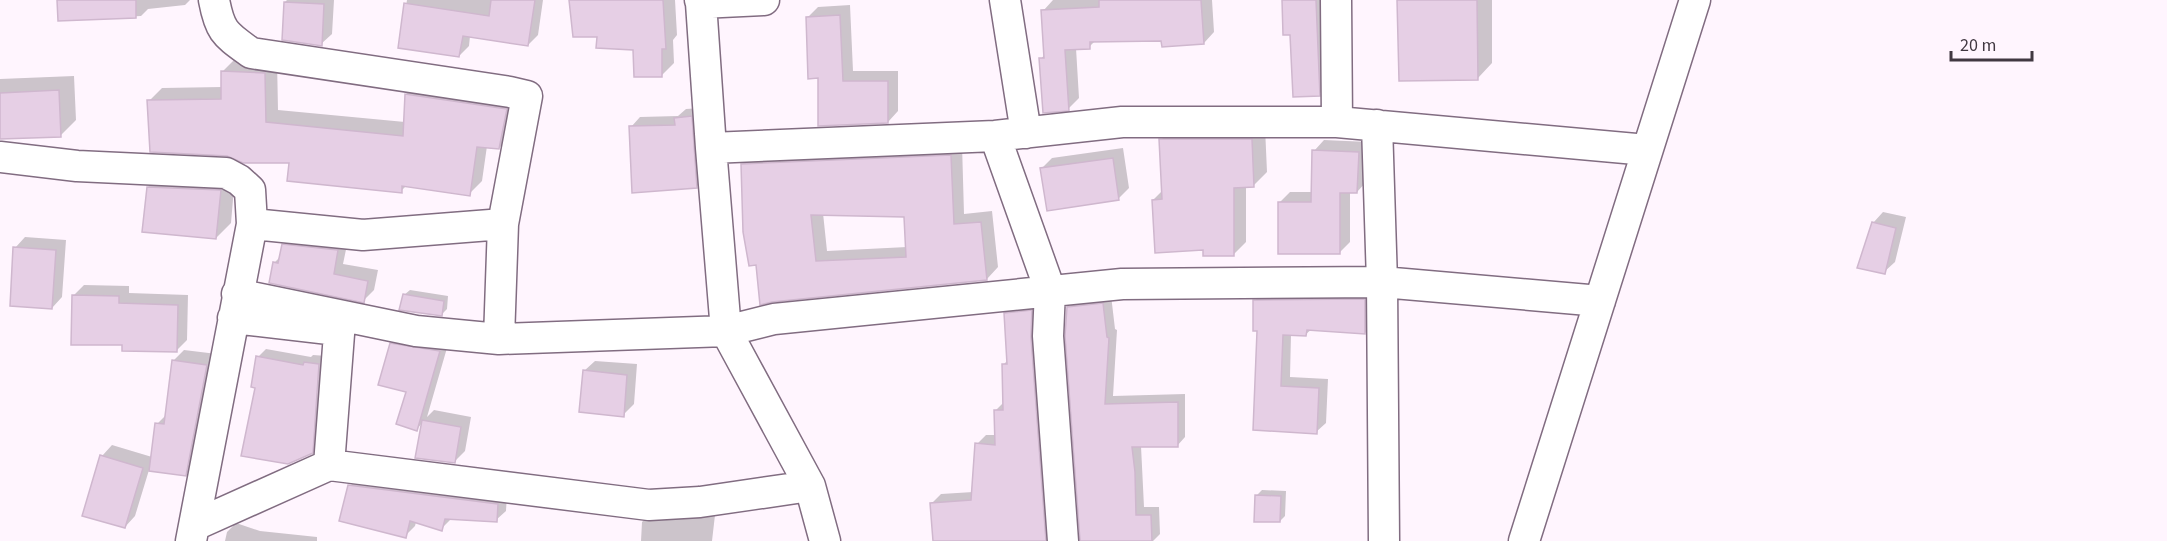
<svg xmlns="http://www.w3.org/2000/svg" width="2167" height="541" viewBox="0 0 2167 541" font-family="'Source Sans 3',sans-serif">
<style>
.shadow{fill:#0003;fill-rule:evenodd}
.building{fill:#e6cfe5;stroke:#cfb7ce;stroke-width:1.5;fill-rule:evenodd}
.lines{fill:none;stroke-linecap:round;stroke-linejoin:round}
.minor-casing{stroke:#816c81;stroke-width:33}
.minor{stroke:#fff;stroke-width:30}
</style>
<rect width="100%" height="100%" fill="#fff5fe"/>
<path class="shadow" d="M59 0H190L185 5 148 9 141 16 60 20Z
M287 0H334L332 34 321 44 285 2Z
M407 0H543L538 35 528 45 470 36 469 46 459 56 399 46Z
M570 0H675L677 35 673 40 674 63 662 75 634 49Z
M1053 0H1212L1214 32 1204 43 1163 39 1096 40 1089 47 1076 48 1079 98 1068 109 1041 59 1045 54 1043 11Z
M1283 0H1327L1329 84 1319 94 1291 33Z
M1399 0H1492V63L1478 78Z
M850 5 853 71H898V111L888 122 819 77 807 18 818 7Z
M235 59 277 60 278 110 405 122 406 94 419 81 519 97 512 135 499 148 487 146 482 181 469 194 407 185 401 191 291 161 149 101 162 88 222 87V72Z
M74 76 76 120 61 135 0 138V79Z
M701 108 706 177 696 187 631 127 640 117 678 116 686 109Z
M1174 127H1265L1267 172 1254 185 1246 186V242L1233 255 1205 249 1153 200 1163 190 1161 140Z
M1324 140 1369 142 1367 181 1357 192H1350V242L1339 253 1280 202 1290 192H1312L1314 151Z
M962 144 964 214 992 211 998 267 987 279 757 263 742 165 754 153ZM823 213 906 215 907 247 827 251Z
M1123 148 1129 188 1118 199 1041 169 1052 158Z
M163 172 235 176 231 223 216 238 148 187Z
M1883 212 1906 217 1895 262 1884 272 1873 223Z
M294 234 348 240 343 264 378 270 374 290 363 301 274 263 281 256 283 245Z
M25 237 66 240 62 297 52 308 15 248Z
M84 285 129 286V293L188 295 187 340 176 351 124 344 74 295Z
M410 290 448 296 447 309 441 315 404 295Z
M1374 290V323L1365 333 1312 329 1306 334H1291L1290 377 1328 379 1326 423 1316 432 1254 429 1258 329 1255 301 1264 291Z
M1111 295 1115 329 1117 330 1113 396 1185 394V437L1177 446H1141L1144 507H1159L1160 534 1153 541H1081L1068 308 1077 299Z
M1040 302 1059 541H935L931 504 941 494 973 492 977 444 986 435H996L995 411 1004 402 1003 365 1008 360 1005 314 1014 305Z
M401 334 449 341 427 417 434 410 471 417 465 451 454 462 423 422 417 429 408 391 391 344Z
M266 349 311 357 313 355 327 356 320 444 312 452 257 386 258 357Z
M184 350 217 354 196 464 185 475 149 470 135 516 125 527 102 456 112 445 152 457 157 424 167 414 173 361Z
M595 361 637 364 634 404 623 415 584 371Z
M360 476 507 494 506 511 496 520 452 518 441 529 416 522 415 526 405 536 350 486Z
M1262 490 1286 491 1285 516 1280 521 1257 495Z
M654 510 715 515 712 541H641L642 522Z
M236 523 260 531 317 537V541H225L227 532Z"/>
<path class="building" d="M57 0H136V18L58 21Z
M491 0H535L528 46 463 36 459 57 398 48 404 3 489 16Z
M569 0H663L666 49H662V77H634L633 50 596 48 597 37H573Z
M1099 0H1201L1204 44 1162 47 1161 41 1090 42V49L1065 50 1069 111 1043 113 1039 58H1044L1041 10 1099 7Z
M1282 0H1316L1320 96 1293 97 1290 35H1283Z
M1397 0H1477L1478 80 1399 81Z
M284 2 324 4 322 46 282 40Z
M840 15 843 81H888V123L818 126V78L808 79 806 17Z
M221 71 265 73 266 122 403 136 405 94 507 109 499 149 477 147 470 196 402 186V193L287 181 289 163H243L227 156 150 152 147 100 221 99Z
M59 90 61 137 0 139V93Z
M692 116 697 188 632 193 629 126 675 125 674 118Z
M1159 139H1252L1254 187 1234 188V256H1203V250L1155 253 1152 200 1162 199Z
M1312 150 1359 152 1357 193H1340V254H1278V202H1311Z
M951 155 954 224 981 222 987 280 772 302 760 305 756 265 749 266 743 232 741 164ZM811 215 904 217 906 257 816 261Z
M1113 158 1119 200 1047 211 1040 168Z
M147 187 221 190 216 239 142 232Z
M1872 222 1896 228 1885 274 1857 268Z
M282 244 338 250 334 274 368 281 364 303 269 283 273 262 278 263Z
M13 247 56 250 52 309 10 306Z
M403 294 444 301 442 316 399 310Z
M72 295 119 296V303L178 305 177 352 122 351V345H71Z
M1365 299V334L1307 330 1306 336 1283 335 1281 386 1319 388 1317 434 1253 430 1257 331H1253V300Z
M1103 303 1107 337 1109 338 1105 404 1178 402V447H1132L1135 472 1136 515H1151L1152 541H1080L1065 336 1067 307Z
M1032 310 1031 337 1046 541H933L930 503 971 500 975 443 995 445 994 410H1003L1002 364H1007L1004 313Z
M390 343 440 351 417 431 396 424 406 392 378 385Z
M256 356 303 365 304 362 319 364 313 453 288 464 241 456 255 388 251 387Z
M172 360 207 365 186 476 149 471 155 423 164 424Z
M583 370 627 375 624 417 579 412Z
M422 420 461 427 455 463 415 458Z
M100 455 143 468 125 528 82 516Z
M348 485 498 504 497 522 445 519 442 531 410 521 406 538 339 521Z
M1255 495 1281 496 1280 522H1254Z"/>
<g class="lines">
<g class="minor-casing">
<path id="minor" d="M214 0C220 32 225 34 251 53L510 92 527 96 503 224 499 339
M700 0 701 3 764 0
M1005 0 1026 133
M1336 0 1337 122
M701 3 711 148 995 136 1122 122H1337L1647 150
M1377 125 1382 282 1384 541
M995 136 1050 290 1048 336 1063 541
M711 148 726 331 810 486 825 541
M0 157 77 166 226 173 239 180 250 190 252 224 363 235 503 224
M237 294 416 331 499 339 726 331 774 319 1122 284 1382 282 1600 301
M233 318 329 329 335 330 339 334 329 465
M195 525 329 465 649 505 700 502 810 486
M191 541 252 224
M1524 541 1695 0"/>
</g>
<use href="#minor" class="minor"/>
</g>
<path d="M1951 51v9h81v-9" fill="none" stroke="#413841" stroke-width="3"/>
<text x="1960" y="51" font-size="18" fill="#413841" stroke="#fff5fe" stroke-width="4.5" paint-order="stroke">20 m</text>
</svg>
